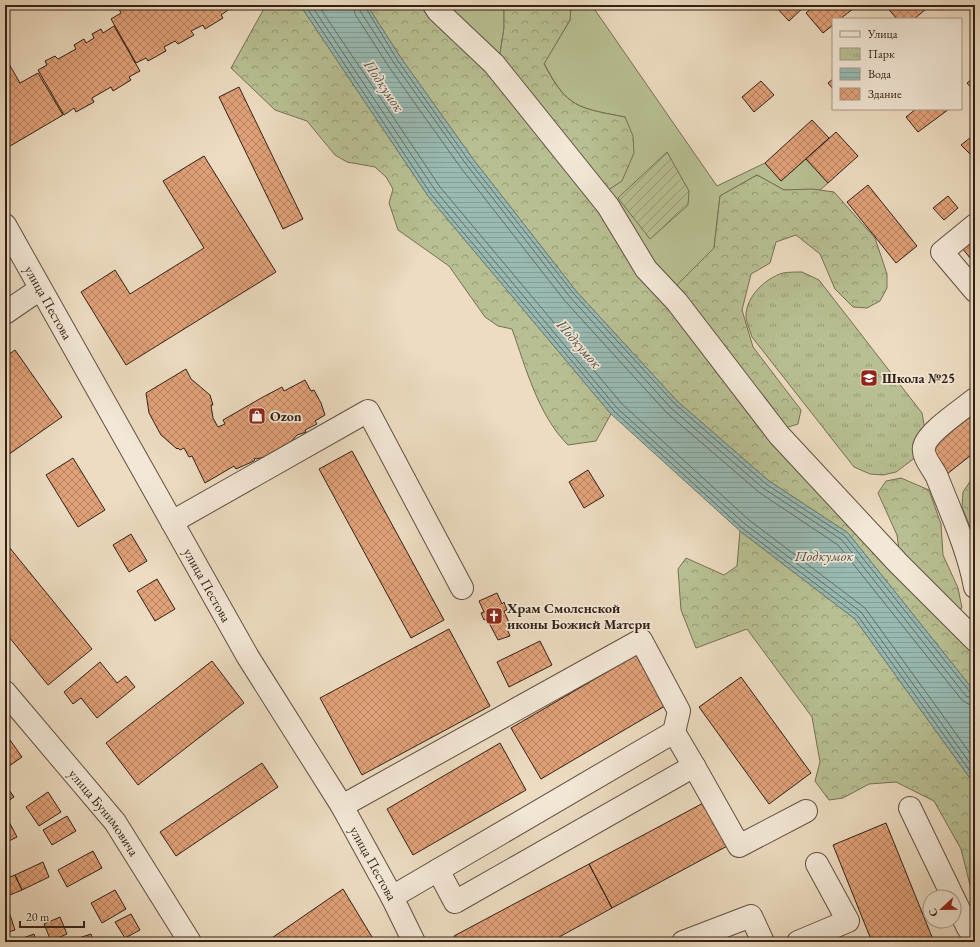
<svg xmlns="http://www.w3.org/2000/svg" width="980" height="947" viewBox="0 0 980 947" font-family="'EB Garamond',serif">
<style>
.grass{fill:#b8c093;stroke:#757054}
.forest{fill:url(#forest-crowns);stroke:#757054}
.park{fill:url(#park-tufts);stroke:#757054}
.garden{fill:url(#garden-furrows);stroke:#757054}
.water{fill:url(#water-rules);stroke:#707d75}
.lines{fill:none;stroke-linecap:round;stroke-linejoin:round}
.shore{stroke:#666e65;stroke-width:1}
.building{fill:url(#building-cross-hatch);stroke:#322116}
.minor-casing{stroke:#615041;stroke-width:24}
.minor{stroke:#f3e8d7;stroke-width:22}
.labels{text-anchor:middle;stroke-width:3.5;stroke-linejoin:round;paint-order:stroke}
.street-label{font-size:14px;fill:#322116;stroke:#f3e8d7}
.poi-label{font-size:14px;font-weight:bold;fill:#322116;stroke:#f3e8d7;text-anchor:start}
.water-label{font-size:15px;font-style:italic;fill:#514f45;stroke:#f3e8d7}
</style>
<defs>
<pattern id="forest-crowns" width="20" height="18" patternUnits="userSpaceOnUse"><rect width="20" height="18" fill="#b8c093"/><path d="M2 6a3 3 0 1 1 6 0M12 15a3 3 0 1 1 6 0" fill="none" stroke="#969c77"/></pattern>
<pattern id="park-tufts" width="24" height="20" patternUnits="userSpaceOnUse"><rect width="24" height="20" fill="#b8c093"/><path d="M3 7l-1-3M5 7V3M7 7l1-3M15 17l-1-3M17 17v-4M19 17l1-3" fill="none" stroke="#969c77"/></pattern>
<pattern id="garden-furrows" width="10" height="10" patternUnits="userSpaceOnUse"><rect width="10" height="10" fill="#b8c093"/><path d="M-1 1l2-2M0 10L10 0M9 11l2-2" fill="none" stroke="#969c77"/></pattern>
<pattern id="water-rules" width="6" height="5" patternUnits="userSpaceOnUse"><rect width="6" height="5" fill="#99bbb4"/><path d="M0 2.5h6" fill="none" stroke="#84a09a"/></pattern>
<pattern id="building-cross-hatch" width="8" height="8" patternUnits="userSpaceOnUse"><rect width="8" height="8" fill="#e1a179"/><path d="M0 0l8 8M0 8l8-8" fill="none" stroke="#b78362"/></pattern>
</defs>
<rect width="100%" height="100%" fill="#eddcc1"/>
<filter id="stains"><feTurbulence type="fractalNoise" baseFrequency=".005" numOctaves="4"/><feColorMatrix values="0 0 0 0 .2 0 0 0 0 .09 0 0 0 0 .02 0 0 0 .5 -.17"/></filter>
<radialGradient id="worn" r=".72"><stop offset=".6" stop-color="#630" stop-opacity="0"/><stop offset="1" stop-color="#630" stop-opacity=".3"/></radialGradient>
<path class="grass" d="M443 5H504V28L499 60Z
M571 5H600L595 10 717 186 765 163 781 181 806 159 828 183 820 190H784L757 175 720 196 714 248 675 287 647 259 605 192 625 117C578 108 567 108 544 63L570 20Z"/>
<path class="forest" d="M266 5H300L428 196 611 414 596 441 568 445C538 415 526 368 512 329L498 326 485 317 449 266 398 230 389 203 393 189 386 177 375 167 347 162 335 155 307 121 275 110 231 68Z
M367 5H421L440 16 599 202 641 271 975 648V692L848 533 769 481 677 401 576 291 473 159 401 58Z
M504 5H571L570 20 544 64C567 108 578 108 625 117L633 136 634 153 622 181 605 192 499 60 504 28Z
M757 175 784 190 812 189 834 192 875 238 887 274V288L880 301 867 308 853 307 835 289 820 254 796 235 776 242 770 263 751 274 742 310 753 347 801 410 798 424 785 428 675 287 714 248 720 196Z
M975 474V539L962 507 963 492Z
M901 478 929 490 941 524 943 555 958 588 962 608 956 612 899 550 897 535 878 493 886 481Z
M740 531 855 619 975 785V905L961 849 934 801 896 782 869 784 843 798 829 800 815 781 820 762 812 717 747 629 696 648 681 610 678 569 686 558 724 575 737 566Z"/>
<path class="park" d="M802 272 819 280 922 413 925 430 916 457 896 472 883 475 870 474 854 467 752 337C750 330 746 322 746 316 746 296 766 278 783 273 789 272 796 272 802 272Z"/>
<path class="garden" d="M667 152 689 191 688 205 650 239 618 198Z"/>
<path class="water" d="M300 5H367L401 58 473 159 576 291 677 401 769 481 848 533 975 692V785L855 619 740 531 611 414 428 196Z"/>
<g class="lines">
<path class="shore" d="M305 5 431 194 614 411 742 528 858 616 975 778
M311 5 435 190 617 408 745 524 861 612 975 770
M318 5 440 187 622 404 749 520 865 608 975 760
M353 5 355 14 389 67 461 168 565 301 667 413 760 493 838 545 962 700 968 704 975 705
M359 5 360 11 394 63 466 164 570 297 671 408 763 488 842 540 966 696 975 699
M364 5 398 61 469 161 574 294 675 404 766 484 845 536 970 692 975 694"/>
</g>
<path class="building" d="M126 5 130 8 135 5H229L231 8 221 15 223 18 205 29 203 25 191 31 194 35 178 44 175 41 164 47 166 51 148 61 146 58 136 63 111 19 121 13 119 9Z
M774 5H806L789 21Z
M816 5H858L840 19H833V25L823 33 806 13Z
M885 5H931L914 19H897Z
M114 26 140 71 129 77 131 80 113 91 111 87 92 98 94 102 76 112 74 108 64 115 38 70 47 65 45 61 55 56 58 59 76 49 74 45 84 39 86 43 94 38 92 34 101 29 103 33Z
M5 57 20 83 38 73 63 115 5 149Z
M975 77V92L967 83Z
M833 79V89L828 83Z
M761 81 774 95 754 112 742 97Z
M239 87 303 219 283 229 219 97Z
M916 109H949L918 132 906 117Z
M812 120 829 138 781 181 765 163Z
M836 132 858 156 828 183 806 159Z
M975 134V150L970 154 961 145Z
M204 156 276 272 126 365 81 292 115 270 130 294 204 248 163 181Z
M868 185 917 246 896 263 847 202Z
M948 196 958 208 944 220 933 208Z
M975 238V264L962 248Z
M15 350 62 417 5 457V357Z
M186 369 191 379 210 395 213 405H211L213 418 218 427 225 424 223 420 263 397 282 387 284 391 305 380 311 391 314 390 321 403 325 415 315 421 317 424 305 430 306 432 297 435 289 444 268 456 256 459 255 458 254 461 236 469 234 466 205 483 192 456 189 457 184 448 180 450 178 448 177 449 161 435 149 413 146 393Z
M975 410V452L947 474 926 449Z
M352 451 444 620 411 638 319 469Z
M73 458 105 510 78 527 46 475Z
M588 470 604 496 584 508 569 482Z
M131 534 147 561 129 572 113 545Z
M5 542 92 649 48 685 5 632Z
M157 579 175 609 155 621 137 591Z
M497 593 502 604 504 602 507 610 504 611 510 625 506 626 510 636 498 640 487 619 484 620 481 613 484 612 479 601Z
M449 629 490 706 362 775 320 698Z
M540 641 552 665 509 687 497 662Z
M636 655 665 706 541 779 511 728Z
M212 661 244 703 138 785 106 743Z
M100 662 117 683 126 676 135 687 97 718 81 698 73 704 64 692Z
M741 677 811 773 769 804 699 707Z
M10 740 22 757 5 769V744Z
M500 743 526 790 413 855 387 809Z
M262 763 278 787 176 856 160 832Z
M5 784 14 797 5 803Z
M48 792 61 812 39 826 26 807Z
M707 801 731 844 612 908 589 864Z
M5 814 17 837 5 843Z
M67 816 76 831 52 845 43 830Z
M886 823 934 942H872L833 845Z
M93 851 102 868 67 887 58 870Z
M43 862 49 877 22 890 15 875Z
M589 864 612 908 550 942H457L454 936Z
M15 875 22 890 5 897V879Z
M343 889 375 942H266Z
M115 890 126 909 102 923 91 903Z
M9 912 15 930 5 933V913Z
M131 914 140 930 125 938 115 922Z
M60 917 67 934 51 941 44 924Z
M34 934 37 942H16L15 941Z
M91 934 93 942H67Z"/>
<g class="lines">
<g class="minor-casing">
<g id="minor">
<path d="M434 5 438 11 494 64 608 206 646 269 677 302 779 435 898 563 975 640"/>
<path id="s1" d="M5 225 248 657 342 806 392 897 414 942"/>
<path d="M975 225 942 252 975 291"/>
<path d="M5 313 40 289"/>
<path d="M975 399C963 409 927 432 924 447 922 457 933 468 937 477 951 513 968 549 975 587"/>
<path d="M172 522 368 411 462 588"/>
<path id="s2" d="M5 692 115 822 190 942"/>
<path d="M694 766 739 846 806 811"/>
<path d="M342 806 641 640 679 711 674 732 392 897"/>
<path d="M910 808 953 897"/>
<path d="M438 870 455 902 694 766 674 732"/>
<path d="M954 899 968 928 975 937"/>
<path d="M683 942 751 916 763 942"/>
<path d="M798 942 848 921 817 864"/>
</g>
</g>
<use href="#minor" class="minor"/>
</g>
<defs>
<g id="school-square" transform="scale(0.9)"><rect x="-9" y="-9" width="18" height="18" rx="4" fill="#8f2418" stroke="#f3e8d7"/><path d="M0-5L7-2L0 1L-7-2ZM-4 1L0 2.5L4 1V4Q0 6-4 4Z" fill="#fff"/></g>
<g id="shop-square" transform="scale(0.9)"><rect x="-9" y="-9" width="18" height="18" rx="4" fill="#8f2418" stroke="#f3e8d7"/><path d="M-5-2.5h2.3a2.7 3.5 0 0 1 5.4 0H5L5.5 6h-11ZM-1.5-2.5h3a1.5 2.3 0 0 0-3 0Z" fill="#fff"/></g>
<g id="church-square" transform="scale(0.9)"><rect x="-9" y="-9" width="18" height="18" rx="4" fill="#8f2418" stroke="#f3e8d7"/><path d="M-1.2-6h2.4v3.5h3.3v2.4h-3.3V6h-2.4V-.1h-3.3v-2.4h3.3Z" fill="#fff"/></g>
</defs>
<g fill-rule="evenodd">
<use href="#school-square" x="869" y="378"/>
<use href="#shop-square" x="257" y="416"/>
<use href="#church-square" x="494" y="616"/>
</g>
<g class="labels">
<g class="street-label">
<text dy="5" stroke="none"><textPath href="#s1" startOffset="89">улица Пестова</textPath></text>
<text dy="5" stroke="none"><textPath href="#s1" startOffset="413">улица Пестова</textPath></text>
<text dy="5" stroke="none"><textPath href="#s2" startOffset="156">улица Бунимовича</textPath></text>
<text dy="5" stroke="none"><textPath href="#s1" startOffset="737">улица Пестова</textPath></text>
</g>
<g class="poi-label">
<text x="882" y="383">Школа №25</text>
<text x="270" y="421">Ozon</text>
<text x="507" y="613">Храм Смоленской<tspan x="507" dy="16">иконы Божией Матери</tspan></text>
</g>
<g class="water-label">
<text transform="translate(384 86) rotate(56)" y="5">Подкумок</text>
<text transform="translate(579 344) rotate(49)" y="5">Подкумок</text>
<text x="824" y="561">Подкумок</text>
</g>
</g>
<rect width="980" height="947" fill="none" stroke="#eddcc1" stroke-width="20"/>
<rect x="6" y="6" width="968" height="935" fill="none" stroke="#322116" stroke-width="2"/>
<rect x="10" y="10" width="960" height="927" fill="none" stroke="#322116"/>
<rect x="832" y="18" width="130" height="92" fill="#f3e8d7" stroke="#a6988a"/>
<rect x="840" y="31" width="20" height="6" fill="#f3e8d7" stroke="#a6988a"/>
<text x="868" y="38" font-size="12" fill="#322116">Улица</text>
<rect x="840" y="48" width="20" height="12" fill="url(#park-tufts)" stroke="#a6988a"/>
<text x="868" y="58" font-size="12" fill="#322116">Парк</text>
<rect x="840" y="68" width="20" height="12" fill="url(#water-rules)" stroke="#a6988a"/>
<text x="868" y="78" font-size="12" fill="#322116">Вода</text>
<rect x="840" y="88" width="20" height="12" fill="url(#building-cross-hatch)" stroke="#a6988a"/>
<text x="868" y="98" font-size="12" fill="#322116">Здание</text>
<g transform="translate(942 909) rotate(248)"><circle r="19" fill="#f3e8d7" stroke="#a6988a"/>
<path d="M0-3L7 15L0 10L-7 15Z" fill="#8f2418"/>
<text y="-6" font-size="11" font-weight="bold" text-anchor="middle" fill="#322116">С</text>
</g>
<path d="M20 921v6h64v-6" fill="none" stroke="#322116" stroke-width="2"/>
<text x="26" y="921" font-size="12" fill="#322116" stroke="#f3e8d7" stroke-width="3" paint-order="stroke">20 m</text>
<rect width="100%" height="100%" filter="url(#stains)"/>
<rect width="100%" height="100%" fill="url(#worn)"/>
</svg>
